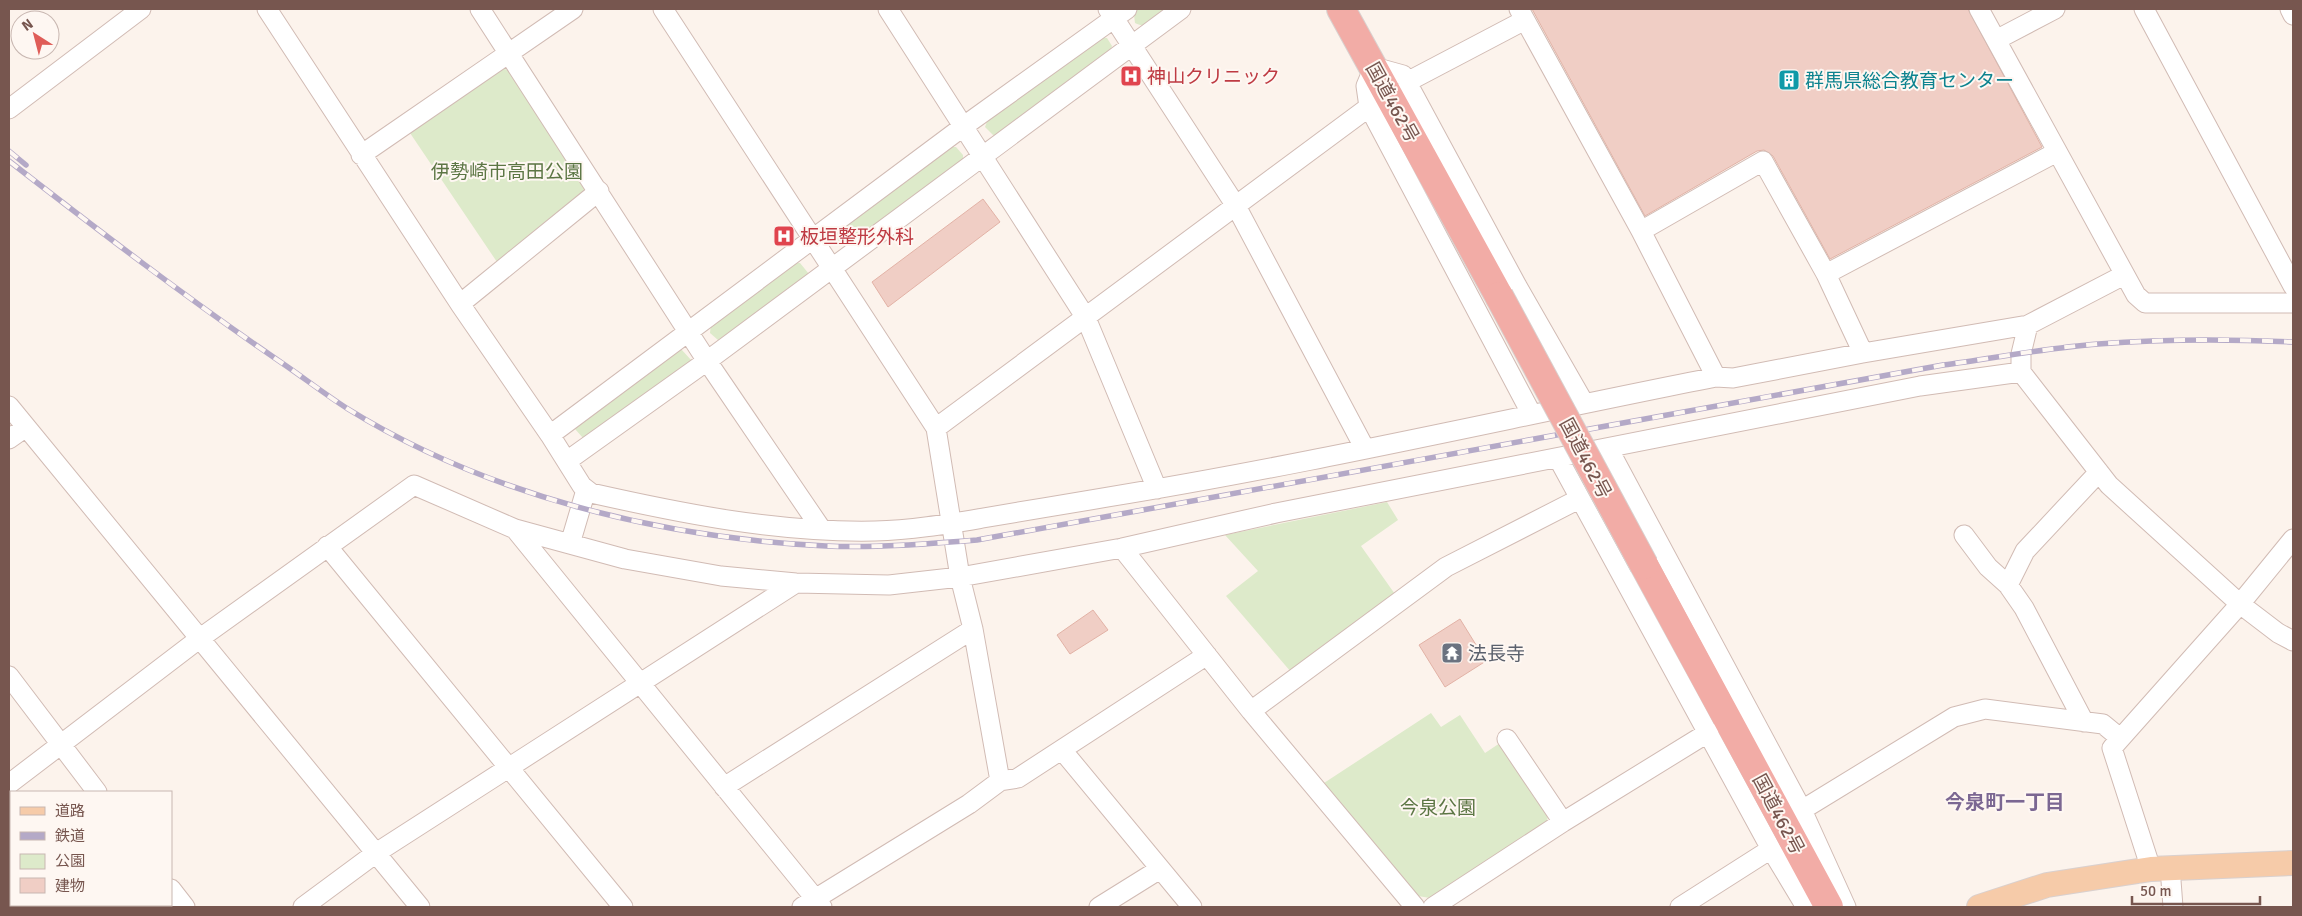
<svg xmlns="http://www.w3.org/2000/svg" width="2302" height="916" viewBox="0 0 2302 916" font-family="Signika,'Noto Sans JP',sans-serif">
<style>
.green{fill:#ddeaca}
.building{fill:#f0cec5;stroke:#e2b2a6}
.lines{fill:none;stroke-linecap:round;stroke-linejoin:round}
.minor-casing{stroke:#d1bbb4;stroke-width:21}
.major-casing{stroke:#d9d0ce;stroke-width:26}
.highway-casing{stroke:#d9d0ce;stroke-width:30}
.minor{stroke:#fff;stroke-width:19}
.major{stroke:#f6cba9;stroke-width:24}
.highway{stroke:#f2aca6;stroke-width:28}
.rail-casing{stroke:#b4a9c7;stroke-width:5.5}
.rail{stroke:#fef7f2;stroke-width:4;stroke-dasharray:11;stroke-linecap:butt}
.highway-bridge-casing{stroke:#d9d0ce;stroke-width:30;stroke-linecap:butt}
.highway-bridge{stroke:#f2aca6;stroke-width:28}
.labels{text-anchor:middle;stroke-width:4;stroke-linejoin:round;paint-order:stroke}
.health-label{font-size:19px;fill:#be3a42;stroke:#fef7f2;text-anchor:start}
.culture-label{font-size:19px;fill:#0d838f;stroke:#fef7f2;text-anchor:start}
.street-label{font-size:19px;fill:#77564f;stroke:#fef7f2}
.park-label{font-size:19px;fill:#5c7644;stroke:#fef7f2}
.worship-label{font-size:19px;fill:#5b616d;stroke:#fef7f2;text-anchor:start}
.neighbourhood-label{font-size:20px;font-weight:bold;fill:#7b6792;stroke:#fef7f2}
</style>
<rect width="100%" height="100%" fill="#fcf3ec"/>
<path class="green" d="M1137 9H1172C1162 17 1149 31 1135 23L1134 15Z
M1100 37 1107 38 1112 46 1108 56 999 137 993 135 985 127 988 119Z
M502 68 510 71 588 186 586 194 499 265 410 133Z
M949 147H956L963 155V161L847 247 842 245 836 238 837 230Z
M792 263H800L809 274 724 341 718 340 710 333 711 324Z
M681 349 692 361 583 438 575 429 576 423Z
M1387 502 1398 520 1361 546 1397 597 1291 672 1226 596 1258 571 1225 535Z
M1431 713 1441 727 1460 715 1485 753 1500 743 1548 815 1547 822 1430 898 1418 896 1324 783Z"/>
<path class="building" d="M1532 9H1968L2042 147 1830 259 1773 156 1764 150 1757 151 1645 216Z
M983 199 1000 222 888 307 872 282Z
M1093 610 1108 630 1070 654 1057 635Z
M1460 619 1486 661 1445 687 1419 645Z"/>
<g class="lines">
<g class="minor-casing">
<path id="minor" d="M267 9 460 304 550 435 582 486 591 493C684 514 780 533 875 531 912 530 947 524 983 518 1025 511 1066 504 1108 497 1311 464 1513 417 1716 377L1733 378 1863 353 2028 325 2124 275
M480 9 707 361 822 530
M663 9 936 428 960 577 973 629 1000 781
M888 9 1086 318 1157 489
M1108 9 1236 206 1365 449
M1519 9 1641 231 1716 377
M1979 9 2136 295 2145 303H2293
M2144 9 2293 286
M2290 9 2293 15
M1996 40 2055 9
M1407 82 1525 20
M9 109 141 9
M361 155 573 9
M1641 231 1763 161 1826 274 1863 353
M1826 274 2057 152
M460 304 599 191
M2028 325 2021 354V372L2109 485 2240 604 2278 633 2293 641
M9 406 420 907
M1531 413 1369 107 1366 86 1374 67 1403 75 1517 286 1584 403
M936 428 1369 107
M550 435 964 126 1127 9
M9 439 26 427
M1608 448 1802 810 1846 907
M1558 458 1771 849 1806 907
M567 461 707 361 1181 9
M515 529 822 907
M1964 535 1988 567 2008 585 2024 608 2084 722
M570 544 586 490
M327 546 623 907
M1122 548 1251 711 1415 907
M2008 585 2025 551 2099 472
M9 676 97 792
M1251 711 1446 567 1579 499
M1507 739 1563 822
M1062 750 1192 907
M9 784 199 639 414 485 515 529 625 559 721 576 796 583 889 585 960 577 1122 548 1276 513 1920 386 2021 372
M724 787 973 629
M1802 810 1954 717 1985 709 2103 724 2120 738
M2170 867 2173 907
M2151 869 2112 748 2240 604 2293 539
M171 889 185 907
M303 907 376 853 796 583
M802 907 969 804 1000 781 1018 778 1207 655
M1099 907 1160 869
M1433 907 1563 822 1709 732
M1680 907 1771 849"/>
</g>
<g class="major-casing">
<path id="major" d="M1979 907 2047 885 2151 869 2293 863"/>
</g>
<g class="highway-casing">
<path id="highway" d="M1341 9 1499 296
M1644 565 1829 907"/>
</g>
<use href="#minor" class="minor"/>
<use href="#major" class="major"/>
<use href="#highway" class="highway"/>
<g class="rail-casing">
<path id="rail" d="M9 151 26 165
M9 161C98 230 188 299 282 363 304 378 326 395 348 409 489 496 662 538 826 546 876 548 927 544 977 540L1943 365C1995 358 2046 348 2098 344 2163 339 2228 339 2293 342"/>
</g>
<use href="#rail" class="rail"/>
<g class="highway-bridge-casing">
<path id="highway-bridge" d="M1499 296 1644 565"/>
</g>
<use href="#highway-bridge" class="highway-bridge"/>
</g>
<defs>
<g id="hospital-square" transform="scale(1.125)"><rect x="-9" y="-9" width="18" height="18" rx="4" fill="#e0444e" stroke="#fef7f2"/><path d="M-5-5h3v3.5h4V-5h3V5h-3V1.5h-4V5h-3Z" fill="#fff"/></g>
<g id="building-square" transform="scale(1.125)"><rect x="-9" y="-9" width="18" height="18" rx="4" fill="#0f9aa8" stroke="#fef7f2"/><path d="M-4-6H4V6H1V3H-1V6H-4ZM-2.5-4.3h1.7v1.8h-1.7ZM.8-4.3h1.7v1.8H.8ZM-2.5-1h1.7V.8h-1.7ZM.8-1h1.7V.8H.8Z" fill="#fff"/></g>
<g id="temple-square" transform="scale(1.125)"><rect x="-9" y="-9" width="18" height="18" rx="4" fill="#6b7280" stroke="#fef7f2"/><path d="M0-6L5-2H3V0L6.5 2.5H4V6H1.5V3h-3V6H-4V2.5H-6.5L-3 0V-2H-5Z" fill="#fff"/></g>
</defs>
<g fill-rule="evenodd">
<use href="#hospital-square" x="1131" y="76"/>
<use href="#building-square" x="1789" y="80"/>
<use href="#hospital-square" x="784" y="236"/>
<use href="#temple-square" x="1452" y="653"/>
</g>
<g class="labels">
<g class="health-label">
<text x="1147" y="83">神山クリニック</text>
<text x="800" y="243">板垣整形外科</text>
</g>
<g class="culture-label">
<text x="1805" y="87">群馬県総合教育センター</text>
</g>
<g class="street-label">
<text transform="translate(1393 102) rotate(61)" y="7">国道462号</text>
<text transform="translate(1586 458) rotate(62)" y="7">国道462号</text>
<text transform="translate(1779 814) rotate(62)" y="7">国道462号</text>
</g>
<g class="park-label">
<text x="507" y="178">伊勢崎市高田公園</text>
<text x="1438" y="814">今泉公園</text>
</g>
<g class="worship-label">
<text x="1468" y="660">法長寺</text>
</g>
<g class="neighbourhood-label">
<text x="2005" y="809">今泉町一丁目</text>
</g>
</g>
<rect width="2302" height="916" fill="none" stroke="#77564f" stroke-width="20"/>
<rect x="10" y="791" width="162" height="115" fill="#fef7f2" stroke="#c8b7b1"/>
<rect x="20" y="807" width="25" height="8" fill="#f6cba9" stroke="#c8b7b1"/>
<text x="55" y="816" font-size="15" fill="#77564f">道路</text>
<rect x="20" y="832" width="25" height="8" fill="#b4a9c7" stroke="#c8b7b1"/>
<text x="55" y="841" font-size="15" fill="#77564f">鉄道</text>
<rect x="20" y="854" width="25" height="15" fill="#ddeaca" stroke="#c8b7b1"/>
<text x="55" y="866" font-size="15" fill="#77564f">公園</text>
<rect x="20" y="878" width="25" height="15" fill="#f0cec5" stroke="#c8b7b1"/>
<text x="55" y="891" font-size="15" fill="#77564f">建物</text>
<g transform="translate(35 35) rotate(324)"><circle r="24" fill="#fef7f2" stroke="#c8b7b1"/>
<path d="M0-4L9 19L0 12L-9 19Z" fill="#df5d58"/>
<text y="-8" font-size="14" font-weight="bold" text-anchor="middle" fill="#77564f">N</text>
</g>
<path d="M2132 896v8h128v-8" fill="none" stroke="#77564f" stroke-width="2.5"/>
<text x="2140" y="896" font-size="15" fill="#77564f" stroke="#fef7f2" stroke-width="4" paint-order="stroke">50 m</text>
</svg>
